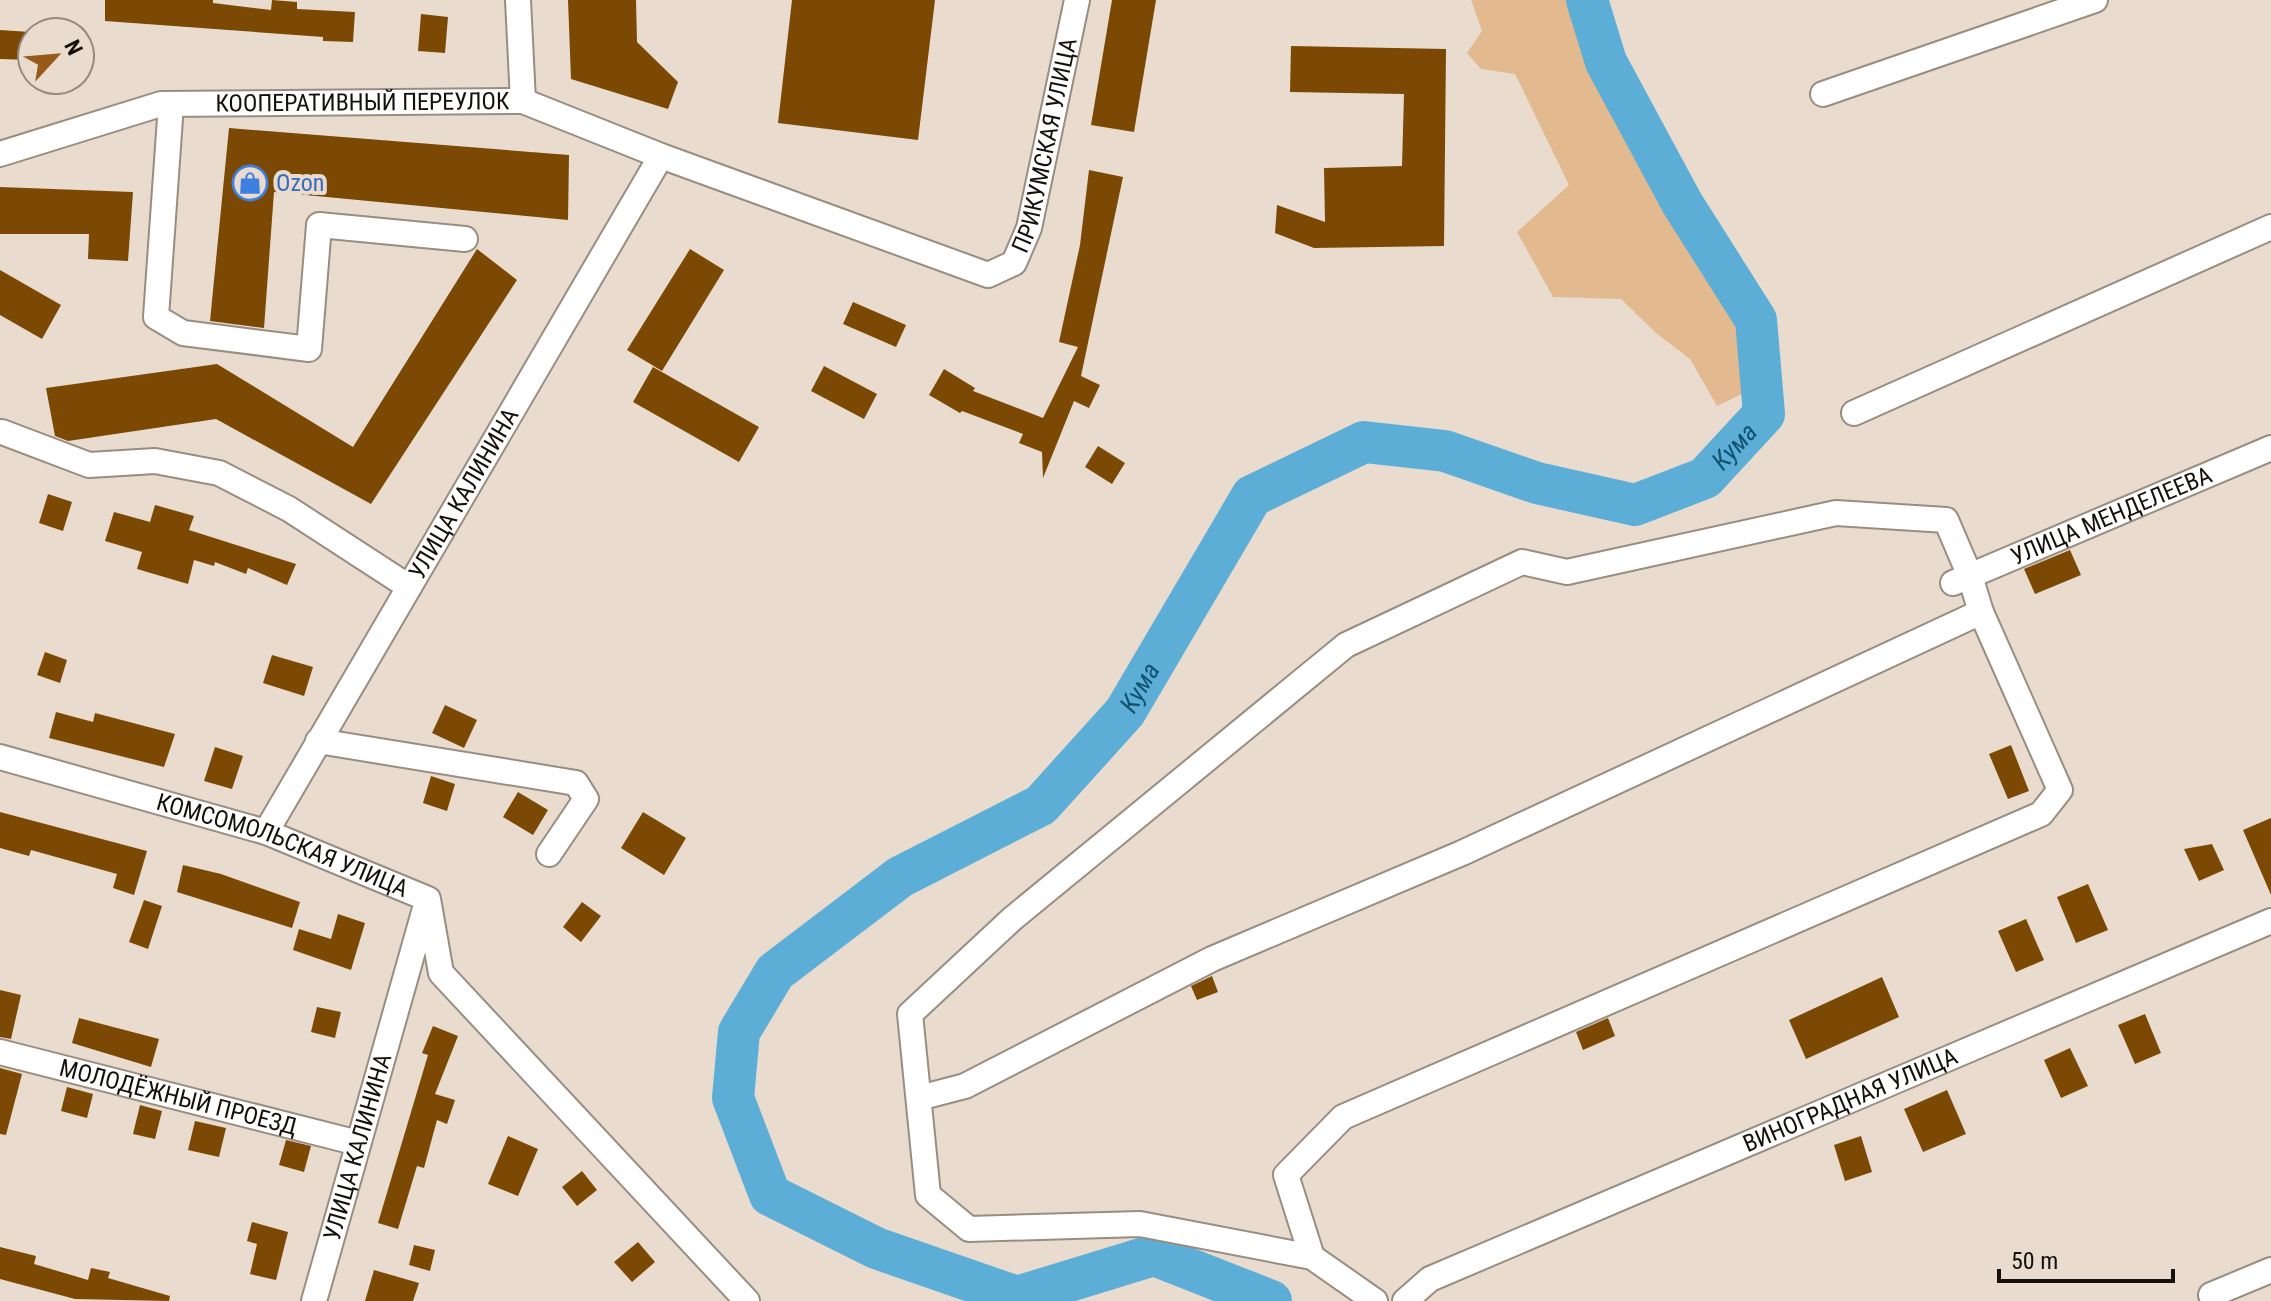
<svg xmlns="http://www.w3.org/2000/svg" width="2271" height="1301" viewBox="0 0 2271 1301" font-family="'Roboto Condensed',sans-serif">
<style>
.green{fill:#e3b990}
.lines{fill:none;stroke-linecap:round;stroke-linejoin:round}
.river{stroke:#5daed7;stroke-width:42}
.building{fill:#7b4903}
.minor-casing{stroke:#998d81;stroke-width:28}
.minor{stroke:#fff;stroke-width:24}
.labels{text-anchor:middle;stroke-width:8;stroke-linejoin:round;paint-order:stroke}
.street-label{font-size:24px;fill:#14100c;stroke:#e9dccf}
.shop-label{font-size:24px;fill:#366cbe;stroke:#e9dccf;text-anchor:start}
.water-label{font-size:26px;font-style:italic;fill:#125370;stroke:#e9dccf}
</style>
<rect width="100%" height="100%" fill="#e9dccf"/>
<path class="green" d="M1471 0H1573L1593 67 1667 203 1744 323 1748 391 1717 406 1690 359 1656 333 1621 299 1553 297 1517 232 1569 185 1515 74 1481 69 1467 53 1482 31Z"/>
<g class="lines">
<path class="river" id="s1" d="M1271 1301 1154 1255 1017 1297 876 1248 770 1195 733 1098 739 1032 775 972 900 877 1041 805 1125 712 1252 496 1364 442 1445 451 1537 483 1635 505 1705 478 1764 414 1756 320 1682 203 1606 62 1587 0"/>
</g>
<path class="building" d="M105 0H213V3L271 10 272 0 297 2V9L355 12 353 42 323 41V37L105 21Z
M568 0H636L637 42 678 82 668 109 571 79Z
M792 0H935L918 140 778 123Z
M1112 0H1156L1134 132 1091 125Z
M421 14 448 17 445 53 418 51Z
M0 30 30 32V60L0 59Z
M1291 46 1446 49 1444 246 1314 248 1275 233 1277 205 1325 222 1324 168 1402 166 1404 94 1290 92Z
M229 128 569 155 568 220 274 192 264 328 210 321Z
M1089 170 1123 177 1081 376 1100 385 1089 408 1074 401 1043 478 1042 452 1019 443 1023 434 962 411 960 413 929 395 944 369 975 388 973 391 1043 418 1078 347 1059 342 1080 245Z
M0 187 133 192 128 261 88 259 89 234H0Z
M477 249 517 280 371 504 216 419 68 441 55 436 46 388 217 364 353 447Z
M690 249 724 270 662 371 627 350Z
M0 270 61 305 42 339 0 315Z
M853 302 906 325 896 347 843 324Z
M824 366 877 394 864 419 811 391Z
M653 367 759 427 739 462 633 402Z
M1098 446 1125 463 1112 484 1085 467Z
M48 494 72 502 63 531 39 523Z
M155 505 194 516 189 530 296 564 287 585 248 568 246 574 215 562 214 566 194 560 188 584 137 569 142 552 105 541 114 512 150 522Z
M2070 550 2081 575 2035 594 2024 569Z
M45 652 67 660 60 683 37 675Z
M272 655 313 667 304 696 263 683Z
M445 705 477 720 464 748 432 733Z
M56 712 93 722 95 713 175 734 164 767 49 738Z
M2011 745 2029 791 2008 799 1989 754Z
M215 747 243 756 232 789 204 781Z
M431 776 455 784 447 811 423 803Z
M518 792 548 810 533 835 503 817Z
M0 812 147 851 134 895 113 888 117 874 31 850 29 856 0 848Z
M643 812 686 838 664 875 621 848Z
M2271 818V895L2243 830Z
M2212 844 2224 870 2199 881 2184 849Z
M183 865 221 874 300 902 292 928 177 892Z
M2088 884 2108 930 2076 943 2057 897Z
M144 900 162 906 148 949 129 942Z
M582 902 601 916 581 942 563 927Z
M338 914 365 923 351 970 293 950 299 929 331 939Z
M2026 919 2044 960 2016 972 1998 931Z
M1212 976 1218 992 1197 1000 1191 986Z
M1882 977 1899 1017 1806 1059 1789 1020Z
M0 990 21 995 11 1039 0 1037Z
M317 1007 341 1012 335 1038 311 1032Z
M2145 1014 2161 1053 2135 1064 2118 1025Z
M79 1018 159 1039 151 1067 72 1043Z
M1608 1018 1615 1036 1583 1050 1576 1032Z
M433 1026 458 1036 435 1094 455 1100 447 1124 437 1120 424 1168 417 1166 398 1229 378 1223 428 1055 422 1053Z
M2070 1048 2088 1086 2061 1098 2044 1060Z
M0 1068 22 1074 6 1135 0 1134Z
M67 1087 93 1094 87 1118 61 1111Z
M1947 1090 1966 1134 1923 1152 1904 1109Z
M140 1105 162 1111 155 1139 133 1134Z
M195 1121 226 1128 219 1157 188 1150Z
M508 1136 538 1149 518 1196 488 1184Z
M1861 1136 1872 1172 1845 1181 1834 1145Z
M286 1140 311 1146 304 1172 279 1165Z
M582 1171 597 1190 577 1206 562 1187Z
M252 1222 288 1232 276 1280 250 1274 257 1244 247 1241Z
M638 1242 655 1262 632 1282 614 1262Z
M414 1245 435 1250 430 1271 409 1265Z
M0 1247 36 1256 34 1264 88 1280 91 1268 110 1272 108 1278 170 1296 169 1301 75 1299 0 1279Z
M374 1270 419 1283 413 1301H365Z"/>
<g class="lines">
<g class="minor-casing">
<g id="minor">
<path d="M518 0 523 101"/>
<path d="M1823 94 2095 0"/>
<path d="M171 104 156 317 183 333 309 349 319 225 465 239"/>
<path id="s2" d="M0 154 161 104 523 101 661 156 988 275 1014 263 1029 228 1077 0"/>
<path d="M1854 413 2271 227"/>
<path d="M2 432 89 465 155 461 219 473 289 509 409 587"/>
<path id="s3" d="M1953 583 2271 448"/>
<path d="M318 741 576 783 586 799 549 854"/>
<path id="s4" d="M0 757 266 832 428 899 441 973 747 1301"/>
<path id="s5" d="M266 832 661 156"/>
<path id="s6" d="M0 1052 358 1143"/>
<path d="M919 1098 965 1086 1212 959 1462 853 1981 612"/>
<path d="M1312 1257 1286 1175 1343 1117 2041 814 2060 790 1981 612 1970 576 1946 520 1836 513 1567 572 1522 562 1346 645 1012 919 910 1014 928 1195 969 1229 1140 1224 1312 1257 1375 1301"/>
<path d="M2211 1295 2271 1270"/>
<path id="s7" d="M314 1301 426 905"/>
<path id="s8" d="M1405 1301 1430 1279 2271 921"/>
</g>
</g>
<use href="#minor" class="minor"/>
</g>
<defs>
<g id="shop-ring" transform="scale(1.8)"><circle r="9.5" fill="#e9dccf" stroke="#3f7fe0" stroke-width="1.5"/><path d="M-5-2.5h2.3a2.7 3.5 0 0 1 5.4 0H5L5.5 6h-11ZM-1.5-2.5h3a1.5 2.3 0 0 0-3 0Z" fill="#3f7fe0"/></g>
</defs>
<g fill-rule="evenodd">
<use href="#shop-ring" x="250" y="183"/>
</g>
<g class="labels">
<g class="street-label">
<text dy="8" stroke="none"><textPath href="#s2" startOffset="370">КООПЕРАТИВНЫЙ ПЕРЕУЛОК</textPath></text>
<text dy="8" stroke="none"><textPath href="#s2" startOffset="1178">ПРИКУМСКАЯ УЛИЦА</textPath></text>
<text dy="8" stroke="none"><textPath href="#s5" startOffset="392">УЛИЦА КАЛИНИНА</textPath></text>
<text dy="8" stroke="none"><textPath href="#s3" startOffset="172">УЛИЦА МЕНДЕЛЕЕВА</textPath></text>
<text dy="8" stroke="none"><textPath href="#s4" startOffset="296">КОМСОМОЛЬСКАЯ УЛИЦА</textPath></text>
<text dy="8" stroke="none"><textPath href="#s6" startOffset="184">МОЛОДЁЖНЫЙ ПРОЕЗД</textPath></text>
<text dy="8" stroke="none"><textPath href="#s8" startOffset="490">ВИНОГРАДНАЯ УЛИЦА</textPath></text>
<text dy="8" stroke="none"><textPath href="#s7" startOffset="160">УЛИЦА КАЛИНИНА</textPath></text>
</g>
<g class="shop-label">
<text x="276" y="191">Ozon</text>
</g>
<g class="water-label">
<text dy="9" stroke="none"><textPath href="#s1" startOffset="1990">Кума</textPath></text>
<text dy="9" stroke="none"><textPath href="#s1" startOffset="1246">Кума</textPath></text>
</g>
</g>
<g transform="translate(56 56) rotate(64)"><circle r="38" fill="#e9dccf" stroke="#948a81" stroke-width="2"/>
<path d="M0-6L14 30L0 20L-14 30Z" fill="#965b1a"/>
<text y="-12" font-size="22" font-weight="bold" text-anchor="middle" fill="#14100c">N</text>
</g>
<path d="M1999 1269v12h174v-12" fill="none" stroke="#14100c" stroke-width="4"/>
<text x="2011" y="1269" font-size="24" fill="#14100c" stroke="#e9dccf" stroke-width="6" paint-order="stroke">50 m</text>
</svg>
